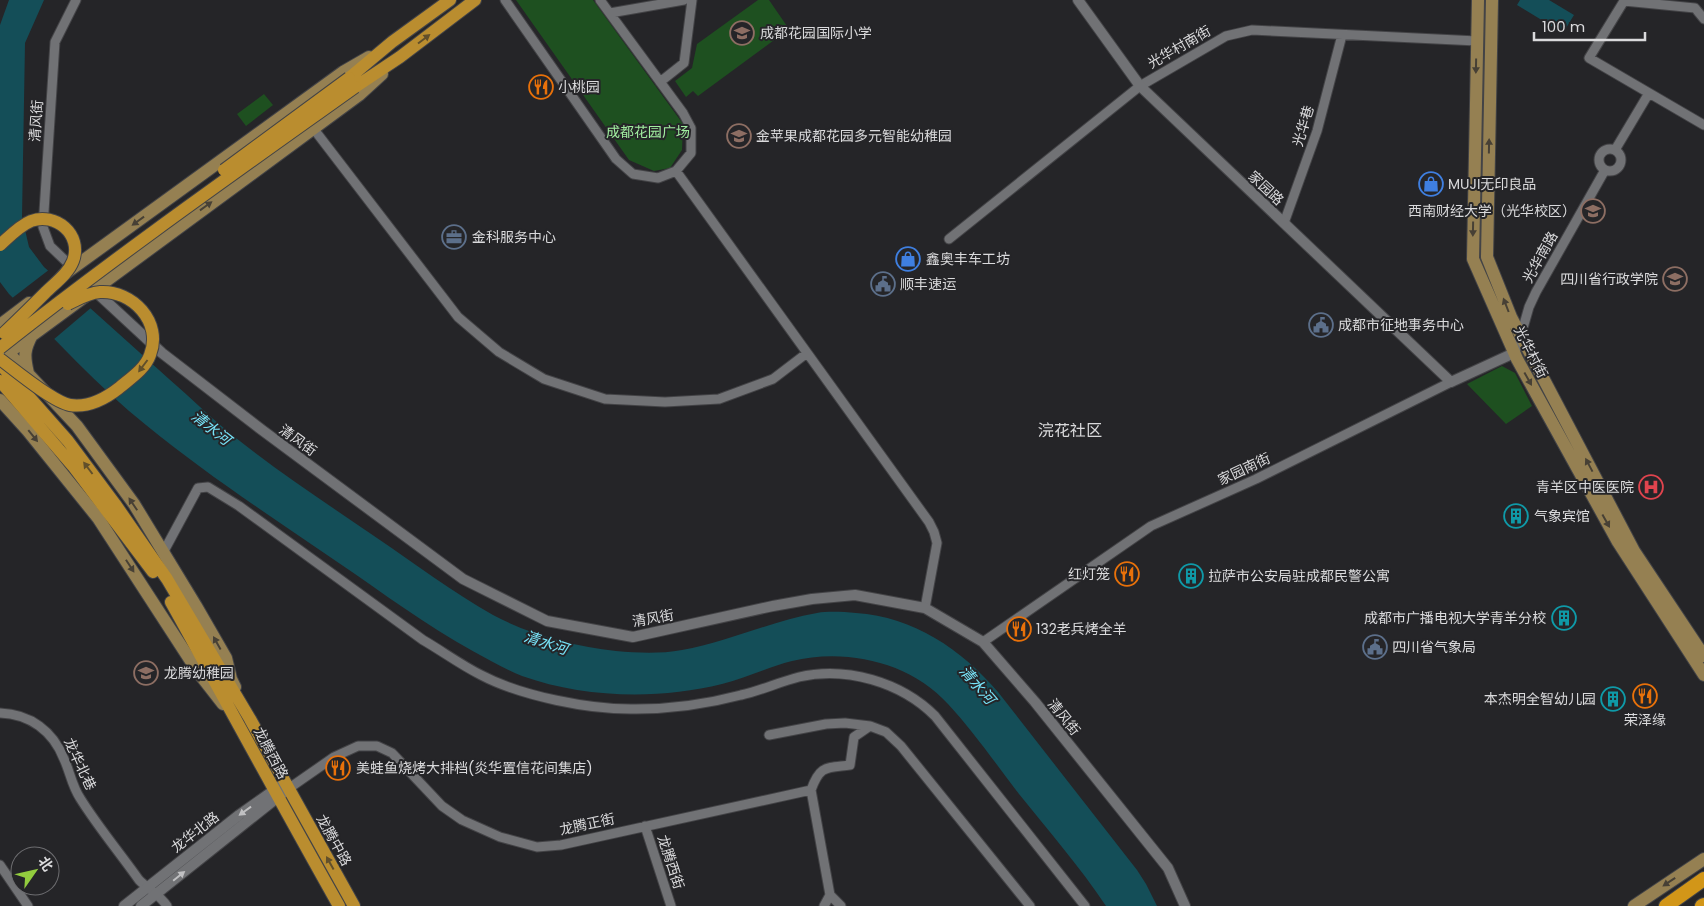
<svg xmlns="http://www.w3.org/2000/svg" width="1704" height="906" viewBox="0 0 1704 906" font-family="Poppins,'Noto Sans SC',sans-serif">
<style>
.green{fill:#1e5020}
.water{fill:#144e58}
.pier{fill:#252528}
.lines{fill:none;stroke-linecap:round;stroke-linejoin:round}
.minor-casing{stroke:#434346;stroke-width:11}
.tertiary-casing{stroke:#434346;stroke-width:12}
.secondary-casing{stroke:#434346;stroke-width:14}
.primary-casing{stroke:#434346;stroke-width:14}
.trunk-casing{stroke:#434346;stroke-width:16}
.minor{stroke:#717275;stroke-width:9}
.tertiary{stroke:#717275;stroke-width:10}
.secondary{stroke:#958052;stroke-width:12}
.primary{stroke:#ba8d2f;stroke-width:12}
.trunk{stroke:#d29618;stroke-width:14}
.primary-bridge-casing{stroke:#434346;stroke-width:14;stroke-linecap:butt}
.primary-bridge{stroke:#ba8d2f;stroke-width:12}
.oneway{fill:#614f2b}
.oneway2{fill:#474035}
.oneway3{fill:#c0c0c2}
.labels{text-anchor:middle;stroke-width:4;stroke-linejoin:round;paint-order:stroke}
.poi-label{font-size:14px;fill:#dadadc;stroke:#252528;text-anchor:start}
.street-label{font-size:14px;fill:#dadadc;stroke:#252528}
.park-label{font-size:14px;fill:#a0ed9f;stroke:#252528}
.water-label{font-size:15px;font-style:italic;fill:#78e5fa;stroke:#252528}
.quarter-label{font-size:16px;fill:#dadadc;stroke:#252528}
</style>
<rect width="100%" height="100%" fill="#252528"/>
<path class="green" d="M516 0H593L683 124 682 150 670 168 654 171 629 160Z
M758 0H769L789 29 698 96 693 91 686 97 675 81 692 68 697 44Z
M264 94 273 105 246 126 237 114Z
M1502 366 1515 373 1532 406 1506 424 1467 384Z"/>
<path class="water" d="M9 0H44L25 43 22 217 29 247 44 267C86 304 127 341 169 379 191 398 212 419 236 438 281 474 329 505 377 538 415 564 453 592 493 615 530 635 574 646 616 651 638 653 660 654 682 650 728 642 771 621 817 613 829 611 843 612 856 613 914 617 961 649 998 692L1137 870 1146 884 1157 906H1106C1080 867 1048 830 1019 794 996 764 973 731 948 704 910 662 846 648 792 661 768 667 746 678 722 684 658 700 584 698 522 676 511 672 501 666 491 661 443 636 399 605 355 574 284 525 212 479 146 425 98 387 54 337 9 294L0 282V25Z
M1520 0H1549L1574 15 1563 33 1517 5Z"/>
<path class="pier" d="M50 269 92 307 53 340 11 299Z"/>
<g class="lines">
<g class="minor-casing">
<path id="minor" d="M505 0 616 159 633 174 658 178 676 171 691 153V128L683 113 600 0
M610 13 684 0
M1704 19 1695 8 1624 1 1589 58 1704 125
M660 82 684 63 692 0
M313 128 458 317 499 352 544 379 605 399 665 402 719 399 773 379 807 353
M1599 160a11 11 0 1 1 22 0a11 11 0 1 1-22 0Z
M1615 150 1649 93
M676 171 929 522 934 532 937 543 925 608
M1284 223 1317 131 1342 35
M949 239 1140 86 1226 36 1252 30 1477 41
M73 268 50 246 43 227 55 42 76 0
M1521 335 1529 307 1536 292 1605 170
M164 551 198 488 208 487 239 506 423 640C442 651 461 665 481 675 521 696 590 710 636 709 671 709 707 704 741 695 760 691 779 682 799 677 846 666 901 682 935 716L1085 906
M983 642 1151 526 1256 479 1451 382
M0 713C30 714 53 731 64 759 70 772 72 786 80 798 98 827 120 853 139 880 148 889 160 895 167 906
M769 735 826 724 845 723 870 726
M288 789 334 757 358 746H377L392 753 442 806 462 820 500 837 537 847 561 845 811 790 830 895 841 906
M811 790C820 765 826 768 850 765L854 737 870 726 886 732 901 746 1030 906
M645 826 671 906
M0 865 28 906
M824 906 830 895"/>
</g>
<g class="tertiary-casing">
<path id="tertiary" d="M1078 0 1140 86 1451 382 1514 353 1521 335
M94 290 162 353 262 430 463 579 547 621 633 637 773 606 812 599 855 595 925 608 983 642 1035 702 1168 868 1185 906
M124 906 239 815 280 786
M141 906 288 789"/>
</g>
<g class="secondary-casing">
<path id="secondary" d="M1478 0 1473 259 1517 359 1618 542 1704 675
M1492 0 1487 257 1511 317 1634 551 1704 656
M66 273 343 72 369 57
M0 325 29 303
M3 347 77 426 134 504 196 606 226 658 231 679 235 687
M0 359 359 95 382 74
M28 373C24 356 24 350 32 335
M0 400 28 431 98 518 198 672 223 704
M1634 906 1704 859"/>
</g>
<g class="primary-casing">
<path id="primary" d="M349 78 392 42 450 0
M355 87 400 57 475 0
M0 364 68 441 115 504 167 579 250 719 354 906
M0 381 73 466 153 572
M171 602C227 703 282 805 339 906"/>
</g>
<g class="trunk-casing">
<path id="trunk" d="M1666 906 1704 879
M1702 906 1704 905"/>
</g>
<use href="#minor" class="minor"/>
<use href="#tertiary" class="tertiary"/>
<use href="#secondary" class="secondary"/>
<use href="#primary" class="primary"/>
<use href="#trunk" class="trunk"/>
<g class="primary-bridge-casing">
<path id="primary-bridge" d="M224 170 349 78
M0 245C9 237 19 226 31 221 55 212 83 234 73 261 68 274 55 283 45 293 32 306 18 320 4 333
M0 348C115 257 236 172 355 87
M0 359C16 371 53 402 70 405 89 408 105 399 119 388 131 378 145 369 150 355 163 322 132 290 100 292 88 293 78 299 68 304"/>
</g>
<use href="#primary-bridge" class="primary-bridge"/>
</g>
<defs><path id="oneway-solid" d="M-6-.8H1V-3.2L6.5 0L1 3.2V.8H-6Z" transform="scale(1.25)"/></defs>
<g class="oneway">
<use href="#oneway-solid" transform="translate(424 39) rotate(-37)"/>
<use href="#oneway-solid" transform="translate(143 366) rotate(127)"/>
<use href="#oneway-solid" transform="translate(88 468) rotate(-127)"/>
<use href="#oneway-solid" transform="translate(330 863) rotate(-119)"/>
</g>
<g class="oneway2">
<use href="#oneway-solid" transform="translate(1476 66) rotate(91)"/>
<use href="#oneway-solid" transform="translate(1489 146) rotate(-89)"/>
<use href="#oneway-solid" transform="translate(206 206) rotate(-36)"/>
<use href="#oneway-solid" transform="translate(138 221) rotate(144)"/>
<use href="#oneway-solid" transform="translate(1473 229) rotate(91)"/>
<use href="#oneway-solid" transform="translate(1506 305) rotate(-111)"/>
<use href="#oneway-solid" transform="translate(1528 379) rotate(61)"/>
<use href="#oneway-solid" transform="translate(33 436) rotate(51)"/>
<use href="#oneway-solid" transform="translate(1589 465) rotate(-118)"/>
<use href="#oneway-solid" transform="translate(133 504) rotate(-124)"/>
<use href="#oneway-solid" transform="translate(1606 521) rotate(61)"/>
<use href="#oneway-solid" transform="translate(130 566) rotate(57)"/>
<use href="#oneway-solid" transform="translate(217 643) rotate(-119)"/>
<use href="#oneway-solid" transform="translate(1669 882) rotate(146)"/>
</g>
<g class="oneway3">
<use href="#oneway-solid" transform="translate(245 811) rotate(144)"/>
<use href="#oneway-solid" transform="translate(179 876) rotate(-39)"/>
</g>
<defs>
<g id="school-ring" transform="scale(1.25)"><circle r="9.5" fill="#252528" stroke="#8d6e63" stroke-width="1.5"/><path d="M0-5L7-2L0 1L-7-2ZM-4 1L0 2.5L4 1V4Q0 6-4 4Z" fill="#8d6e63"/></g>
<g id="restaurant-ring" transform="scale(1.25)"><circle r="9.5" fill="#252528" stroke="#e8710a" stroke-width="1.5"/><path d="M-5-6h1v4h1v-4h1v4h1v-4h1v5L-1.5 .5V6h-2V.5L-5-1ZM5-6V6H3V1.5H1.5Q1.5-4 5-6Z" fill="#e8710a"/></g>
<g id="shop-ring" transform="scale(1.25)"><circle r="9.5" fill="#252528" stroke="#3f7fe0" stroke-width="1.5"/><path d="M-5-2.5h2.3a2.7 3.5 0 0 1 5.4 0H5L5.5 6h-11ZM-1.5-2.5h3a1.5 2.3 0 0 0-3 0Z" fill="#3f7fe0"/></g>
<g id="university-ring" transform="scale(1.25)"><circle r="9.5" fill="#252528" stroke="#8d6e63" stroke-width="1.5"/><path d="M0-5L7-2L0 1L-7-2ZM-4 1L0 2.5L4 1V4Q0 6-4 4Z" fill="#8d6e63"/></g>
<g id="office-ring" transform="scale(1.25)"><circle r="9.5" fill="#252528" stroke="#5c6f8a" stroke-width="1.5"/><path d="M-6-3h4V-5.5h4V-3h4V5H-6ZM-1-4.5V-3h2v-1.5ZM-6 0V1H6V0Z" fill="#5c6f8a"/></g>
<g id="civic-ring" transform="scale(1.25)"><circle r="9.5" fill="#252528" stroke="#5c6f8a" stroke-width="1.5"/><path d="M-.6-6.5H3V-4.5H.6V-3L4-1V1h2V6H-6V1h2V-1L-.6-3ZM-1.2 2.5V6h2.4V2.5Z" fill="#5c6f8a"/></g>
<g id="hospital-ring" transform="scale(1.25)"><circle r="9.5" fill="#252528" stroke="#e0444e" stroke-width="1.5"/><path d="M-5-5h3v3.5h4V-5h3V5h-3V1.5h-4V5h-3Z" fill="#e0444e"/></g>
<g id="building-ring" transform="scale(1.25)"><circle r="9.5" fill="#252528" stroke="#0f9aa8" stroke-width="1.5"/><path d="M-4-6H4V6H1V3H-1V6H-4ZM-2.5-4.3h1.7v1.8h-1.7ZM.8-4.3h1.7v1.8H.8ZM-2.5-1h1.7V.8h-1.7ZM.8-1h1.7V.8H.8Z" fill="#0f9aa8"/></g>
</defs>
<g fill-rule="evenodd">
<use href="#school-ring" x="742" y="33"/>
<use href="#restaurant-ring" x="541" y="87"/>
<use href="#school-ring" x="739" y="136"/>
<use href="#shop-ring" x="1431" y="184"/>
<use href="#university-ring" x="1593" y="211"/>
<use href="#office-ring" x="454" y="237"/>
<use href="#shop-ring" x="908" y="259"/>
<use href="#university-ring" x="1675" y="279"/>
<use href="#civic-ring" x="883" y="284"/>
<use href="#civic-ring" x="1321" y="325"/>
<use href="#hospital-ring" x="1651" y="487"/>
<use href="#building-ring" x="1516" y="516"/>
<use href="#restaurant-ring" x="1127" y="574"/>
<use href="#building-ring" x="1191" y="576"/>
<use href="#building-ring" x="1564" y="618"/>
<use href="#restaurant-ring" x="1019" y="629"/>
<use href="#civic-ring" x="1375" y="647"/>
<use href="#school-ring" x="146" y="673"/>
<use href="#restaurant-ring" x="1645" y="696"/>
<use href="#building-ring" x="1613" y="699"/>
<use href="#restaurant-ring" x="338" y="768"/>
</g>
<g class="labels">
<g class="poi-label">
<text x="760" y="38">成都花园国际小学</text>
<text x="558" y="92">小桃园</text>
<text x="756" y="141">金苹果成都花园多元智能幼稚园</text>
<text x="1448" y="189">MUJI无印良品</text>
<text x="1576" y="216" text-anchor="end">西南财经大学（光华校区）</text>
<text x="472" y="242">金科服务中心</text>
<text x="926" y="264">鑫奥丰车工坊</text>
<text x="1658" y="284" text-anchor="end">四川省行政学院</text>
<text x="900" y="289">顺丰速运</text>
<text x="1338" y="330">成都市征地事务中心</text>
<text x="1634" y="492" text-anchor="end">青羊区中医医院</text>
<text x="1534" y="521">气象宾馆</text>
<text x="1110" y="579" text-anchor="end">红灯笼</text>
<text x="1208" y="581">拉萨市公安局驻成都民警公寓</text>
<text x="1546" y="623" text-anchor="end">成都市广播电视大学青羊分校</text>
<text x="1036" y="634">132老兵烤全羊</text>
<text x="1392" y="652">四川省气象局</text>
<text x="164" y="678">龙腾幼稚园</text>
<text x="1596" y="704" text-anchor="end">本杰明全智幼儿园</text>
<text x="1645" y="725" text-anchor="middle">荣泽缘</text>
<text x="356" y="773">美蛙鱼烧烤大排档(炎华置信花间集店)</text>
</g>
<g class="street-label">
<text transform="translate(1179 47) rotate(-30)" y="5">光华村南街</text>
<text transform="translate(36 121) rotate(-86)" y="5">清风街</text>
<text transform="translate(1303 126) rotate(-73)" y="5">光华巷</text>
<text transform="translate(1266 188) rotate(43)" y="5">家园路</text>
<text transform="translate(1540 257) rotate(-61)" y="5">光华南路</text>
<text transform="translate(1531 352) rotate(63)" y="5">光华村街</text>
<text transform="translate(298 440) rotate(36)" y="5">清风街</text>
<text transform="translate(1244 469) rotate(-25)" y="5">家园南街</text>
<text transform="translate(653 618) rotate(-10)" y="5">清风街</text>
<text transform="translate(1064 717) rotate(51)" y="5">清风街</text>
<text transform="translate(271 753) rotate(62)" y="5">龙腾西路</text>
<text transform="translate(80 764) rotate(65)" y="5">龙华北巷</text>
<text transform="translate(587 824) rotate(-12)" y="5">龙腾正街</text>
<text transform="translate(195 832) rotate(-38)" y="5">龙华北路</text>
<text transform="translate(334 840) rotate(61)" y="5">龙腾中路</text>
<text transform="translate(671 862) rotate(72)" y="5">龙腾西街</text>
</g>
<g class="park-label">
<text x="648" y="137">成都花园广场</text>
</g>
<g class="water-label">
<text transform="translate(211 428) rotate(38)" y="5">清水河</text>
<text transform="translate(546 643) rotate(18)" y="5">清水河</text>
<text transform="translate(977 685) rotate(49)" y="5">清水河</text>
</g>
<g class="quarter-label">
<text x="1070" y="436">浣花社区</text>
</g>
</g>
<g transform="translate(35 871) rotate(56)"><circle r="24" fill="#252528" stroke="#6d6d70"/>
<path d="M0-4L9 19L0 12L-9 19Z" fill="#93cd3e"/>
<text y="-8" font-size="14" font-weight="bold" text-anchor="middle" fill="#dadadc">北</text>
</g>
<path d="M1534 32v8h111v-8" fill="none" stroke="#dadadc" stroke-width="2.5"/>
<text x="1542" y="32" font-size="15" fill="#dadadc" stroke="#252528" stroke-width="4" paint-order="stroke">100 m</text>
</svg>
